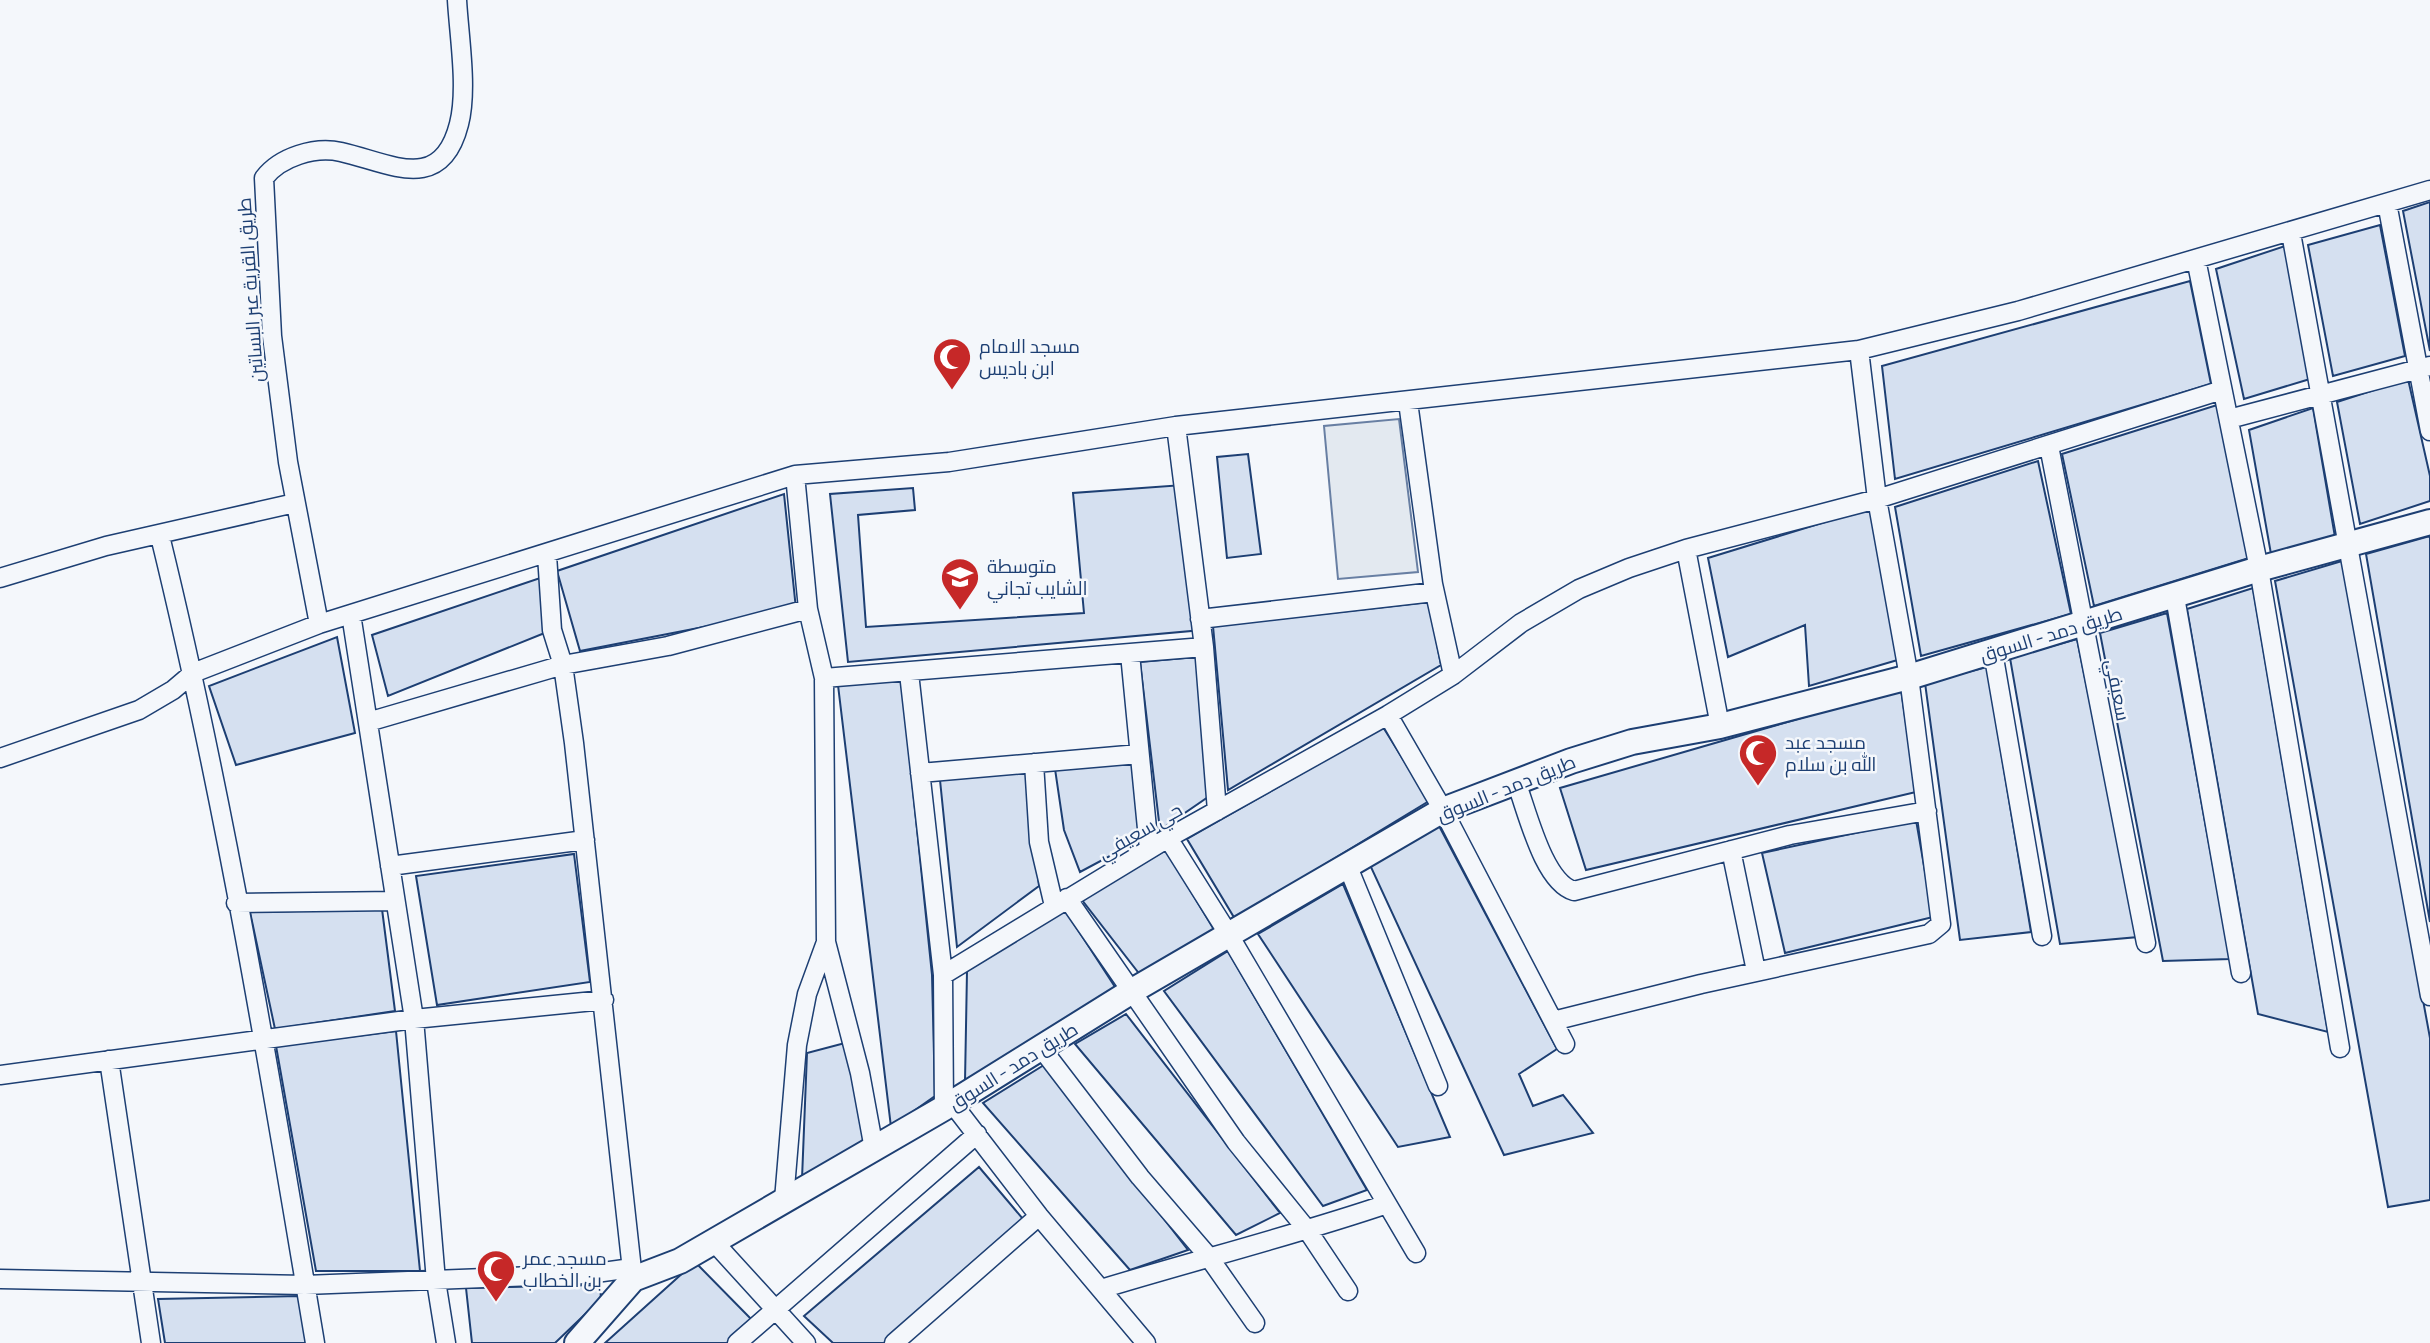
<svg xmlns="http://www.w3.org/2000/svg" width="2430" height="1343" viewBox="0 0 2430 1343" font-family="Barlow,Cairo,sans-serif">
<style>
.green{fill:#e3e9f0;stroke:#687fa3;stroke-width:2}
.building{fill:#d5e0f0;stroke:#1d3f73;stroke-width:2}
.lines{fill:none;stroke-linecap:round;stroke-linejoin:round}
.street-casing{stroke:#1d3f73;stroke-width:21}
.secondary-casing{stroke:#1d3f73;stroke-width:28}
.street{stroke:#f4f7fb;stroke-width:18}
.secondary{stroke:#f4f7fb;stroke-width:24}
.labels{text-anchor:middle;stroke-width:5;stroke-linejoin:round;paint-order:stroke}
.street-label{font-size:19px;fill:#1d3f73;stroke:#f4f7fb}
.poi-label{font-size:19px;fill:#1d3f73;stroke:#f4f7fb;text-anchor:start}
</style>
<rect width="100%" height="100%" fill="#f4f7fb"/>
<path class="green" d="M1399 419 1418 572 1338 579 1324 426Z"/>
<path class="building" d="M2430 202V351L2403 211Z
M2380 225 2405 356 2333 376 2308 245Z
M2285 246 2310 379 2244 399 2216 269Z
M2190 281 2211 384 1895 479 1882 366Z
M2408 379 2430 476V501L2360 524 2337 402Z
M2217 405 2249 558 2094 606 2062 454Z
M2313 408 2335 537 2271 554 2249 430Z
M1248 454 1261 554 1227 558 1217 457Z
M2038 461 2071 614 1921 656 1895 507Z
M1183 485 1202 630 848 662 830 494 913 488 915 510 858 515 866 627 1084 613 1073 493Z
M784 494 796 609 580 651 557 571Z
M1874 507 1901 659 1809 686 1805 625 1728 657 1708 558Z
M2430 536V922L2366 554Z
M2342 561 2430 1038V1200L2388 1207 2275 581Z
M543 577 552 630 388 696 372 635Z
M2253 588 2328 1032 2258 1014 2187 609Z
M1429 602 1441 665 1228 790 1213 626Z
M2167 613 2230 959 2163 961 2100 633Z
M337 637 355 733 236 765 209 686Z
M2077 639 2138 937 2060 944 2010 658Z
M1196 657 1208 797 1160 830 1140 662Z
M1987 667 2031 932 1960 940 1925 683Z
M901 673 932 975 935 1096 891 1127 838 685Z
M1901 689 1916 792 1586 870 1560 788Z
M1383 727 1429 801 1235 919 1187 839Z
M1132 762 1140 840 1080 872 1064 830 1055 769Z
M1027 772 1039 886 957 947 940 780Z
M1916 820 1933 917 1785 953 1762 853Z
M1438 824 1557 1049 1519 1074 1533 1106 1563 1095 1593 1133 1504 1155 1370 865Z
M1166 850 1216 933 1141 976 1082 900Z
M574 854 590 982 437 1005 416 876Z
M1343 884 1450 1137 1398 1147 1258 934Z
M382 909 395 1011 275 1029 250 912Z
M1065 910 1117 990 965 1082 967 971Z
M1228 951 1367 1190 1323 1206 1164 991Z
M1126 1014 1280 1213 1236 1235 1075 1044Z
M396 1031 420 1271H316L276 1046Z
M845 1043 865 1141 802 1179 807 1053Z
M1044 1065 1188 1250 1130 1270 983 1103Z
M979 1167 1034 1232 906 1343H833L804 1316Z
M695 1262 754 1322 731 1343H605Z
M600 1285 601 1299 555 1343H472L466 1288Z
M299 1296 306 1343H165L158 1299Z"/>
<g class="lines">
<g class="street-casing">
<path id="street" d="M2387 203 2430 431
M2291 233 2430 996
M2196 259 2259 569 2340 1048
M1408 402 1433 584 1453 675
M2229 419 2430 366
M1176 426 1204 647 1217 811
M2049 446 2146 943
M795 475 808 609 824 678 826 942 860 1073 874 1149
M160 536C225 802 270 1073 315 1343
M1686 549 1720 726
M547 555 552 630 563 665 574 743 633 1279
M0 578 106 546 295 503
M2175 597 2241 973
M351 614 414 1019 436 1281 446 1343
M1200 619 1434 592
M319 624 288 462 272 336 264 178C280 157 315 146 341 152 390 163 441 195 459 124 468 89 459 36 457 0
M1993 652 2042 936
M1130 654 1149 849
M909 673 943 975 944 1108
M824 678 1204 647
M1388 715 1443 810 1565 1044
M368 722 563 665 668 646 808 609
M0 758 139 710 173 690 193 673 319 624 795 475 949 462 1176 426 1859 350 2018 311 2430 190
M1034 763 1039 842 1054 906
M920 773 1139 754
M1516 782C1527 810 1543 882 1574 891L1790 835 1927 811
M1168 838 1229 935 1416 1253
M1731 850 1756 971
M390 866 585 840
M1348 867 1438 1086
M1067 898 1236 1142 1308 1231 1348 1291
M236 903 395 901
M943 975 1168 838 1388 715 1453 675 1521 623 1579 589 1629 568 1686 549 1877 499 2222 390
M1553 1021 1701 984 1929 934 1941 924 1909 677 1877 499 1859 350
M1042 1049 1140 1177 1208 1256 1255 1323
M109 1060 151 1343
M0 1075 414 1019 604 1000
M952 1103 1039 1216 1146 1343
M784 1200 797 1045 807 994 826 942
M714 1242 806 1343
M0 1279 305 1285 588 1274 632 1268
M1101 1289C1196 1260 1293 1236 1387 1204
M737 1343 977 1134
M894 1343 1039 1216"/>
</g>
<g class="secondary-casing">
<path id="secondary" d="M577 1343 633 1279 680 1261 944 1108 1132 991 1443 810 1571 761 1632 742 1720 726 1909 677 2259 569 2430 522"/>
</g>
<use href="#street" class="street"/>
<use href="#secondary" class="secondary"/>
</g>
<defs>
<g id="mosque-pin" transform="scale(2.0125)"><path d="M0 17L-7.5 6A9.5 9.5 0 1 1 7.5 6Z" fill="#c62828" stroke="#f4f7fb"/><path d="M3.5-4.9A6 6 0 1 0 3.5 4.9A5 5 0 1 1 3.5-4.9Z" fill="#fff"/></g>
<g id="school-pin" transform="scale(2.0125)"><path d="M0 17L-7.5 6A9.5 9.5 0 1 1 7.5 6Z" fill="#c62828" stroke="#f4f7fb"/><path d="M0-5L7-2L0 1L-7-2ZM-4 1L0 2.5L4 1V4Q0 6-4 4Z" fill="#fff"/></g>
</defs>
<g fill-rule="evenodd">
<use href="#mosque-pin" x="952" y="357"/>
<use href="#school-pin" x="960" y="577"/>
<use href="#mosque-pin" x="1758" y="753"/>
<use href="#mosque-pin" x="496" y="1269"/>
</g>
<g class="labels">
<g class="street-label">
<text transform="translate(250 290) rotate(-94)" y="7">طريق القرية عبر البساتين</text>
<text transform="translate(2051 634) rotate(-17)" y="7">طريق دمد - السوق</text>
<text transform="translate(2118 690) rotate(79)" y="7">سعيفي</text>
<text transform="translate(1506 788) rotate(-22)" y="7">طريق دمد - السوق</text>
<text transform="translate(1140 831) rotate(-30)" y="7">حي سعيفي</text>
<text transform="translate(1013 1066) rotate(-32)" y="7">طريق دمد - السوق</text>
</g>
<g class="poi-label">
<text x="979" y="353">مسجد الامام<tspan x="979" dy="22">ابن باديس</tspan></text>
<text x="987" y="573">متوسطة<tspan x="987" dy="22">الشايب تجاني</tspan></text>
<text x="1785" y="749">مسجد عبد<tspan x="1785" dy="22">الله بن سلام</tspan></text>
<text x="523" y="1265">مسجد عمر<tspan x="523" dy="22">بن الخطاب</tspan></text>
</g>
</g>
</svg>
